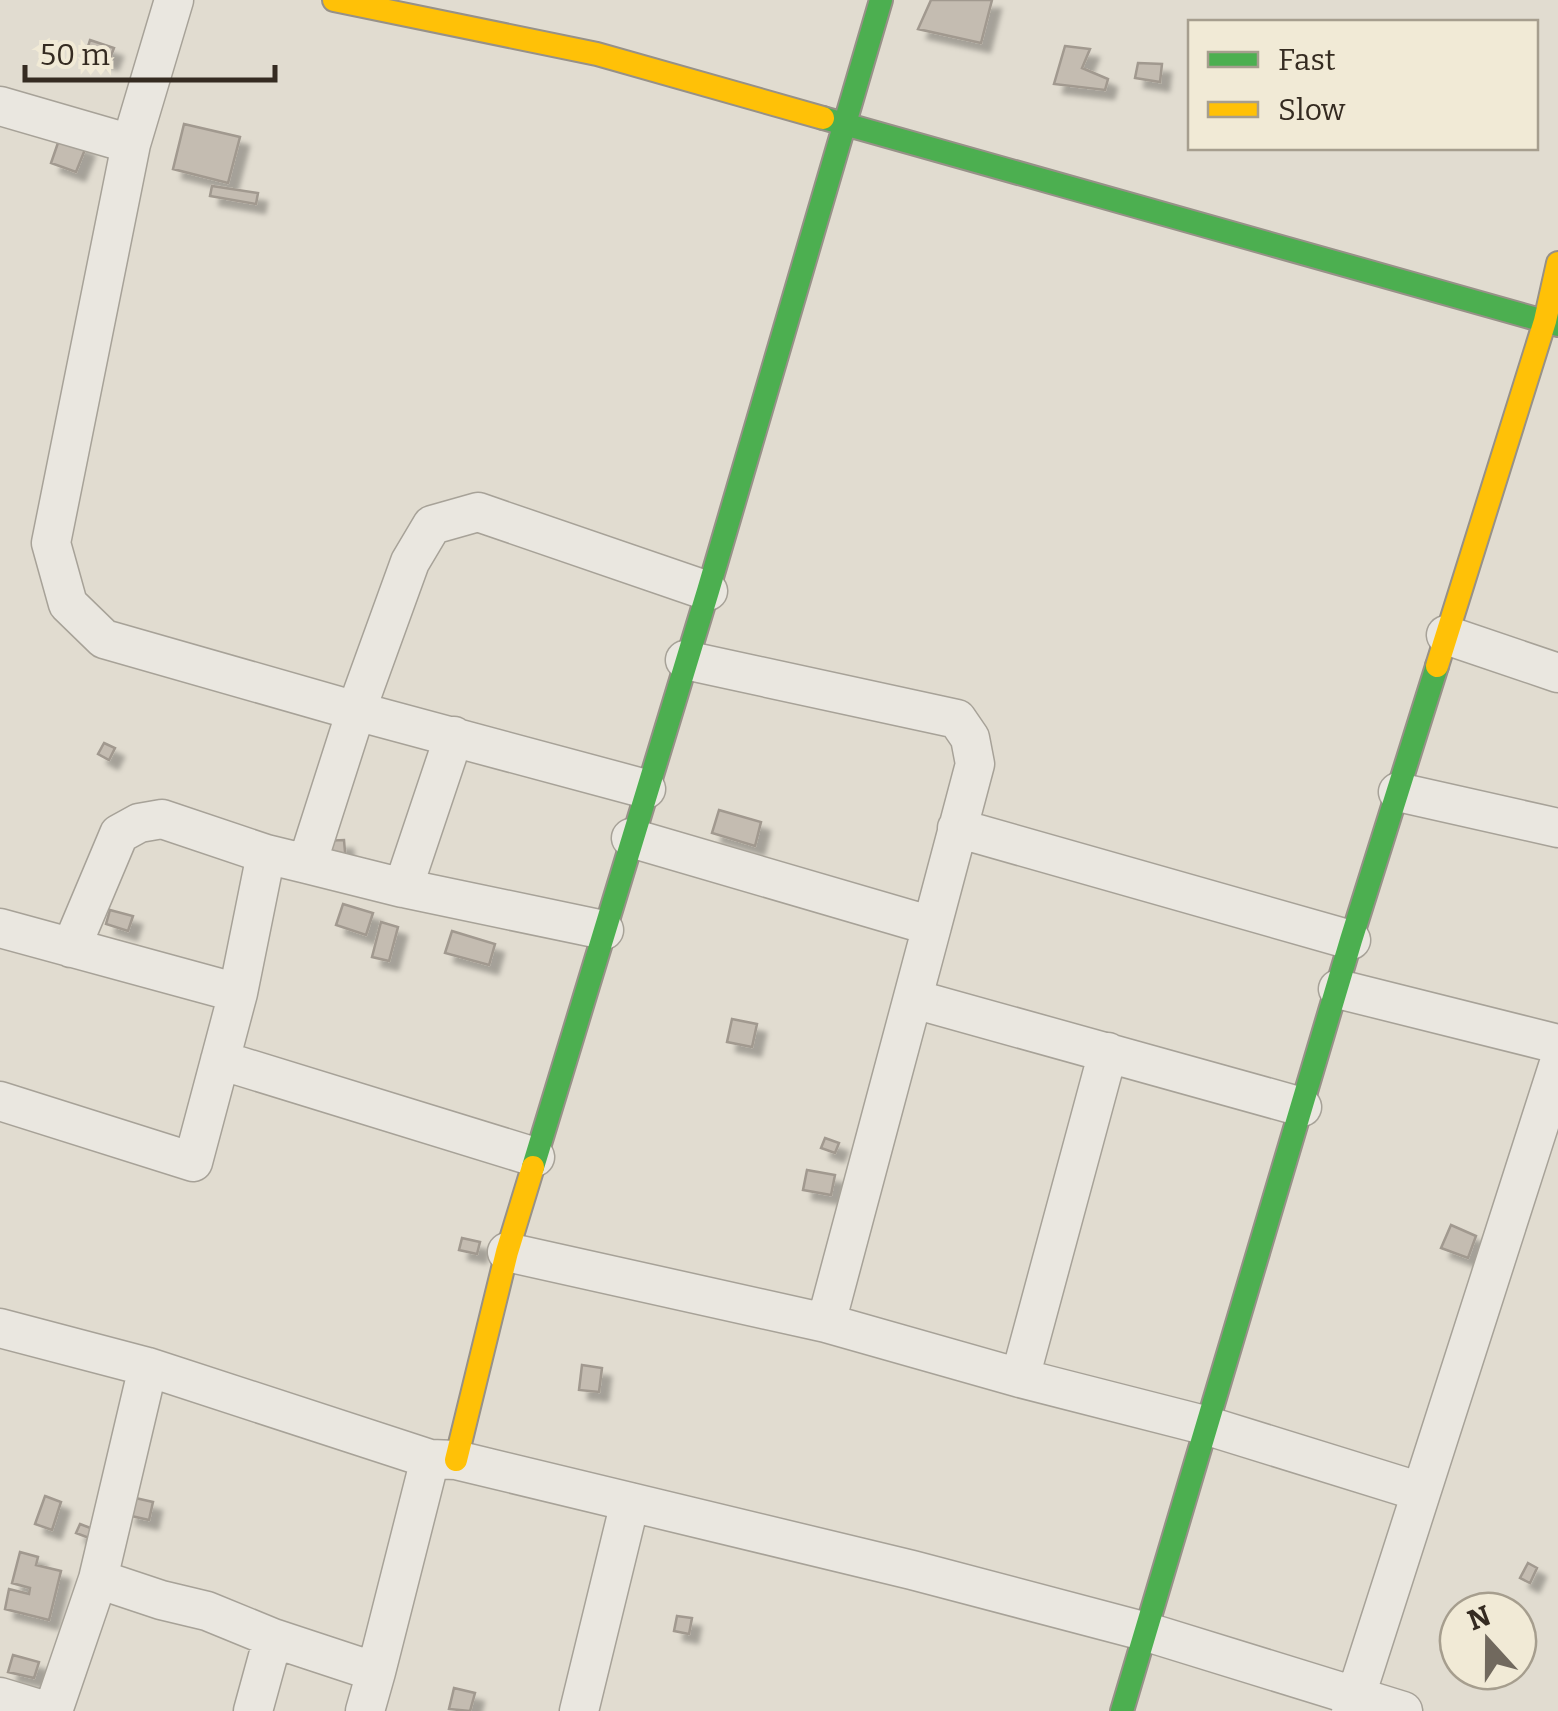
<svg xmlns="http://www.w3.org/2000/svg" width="1558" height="1711" viewBox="0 0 1558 1711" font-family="Bitter,serif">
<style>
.building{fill:#c4bcb1;stroke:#a1998f;stroke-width:2.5;filter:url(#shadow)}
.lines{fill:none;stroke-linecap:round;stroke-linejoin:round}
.street-casing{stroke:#a7a298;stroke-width:41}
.fast-casing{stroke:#979188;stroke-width:26}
.slow-casing{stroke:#979188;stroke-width:26}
.street{stroke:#eae7e0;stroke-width:38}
.fast{stroke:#4caf50;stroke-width:22}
.slow{stroke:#ffc107;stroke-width:22}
</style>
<defs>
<filter id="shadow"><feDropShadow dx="9" dy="9" stdDeviation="2.5" flood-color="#0004"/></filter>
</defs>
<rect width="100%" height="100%" fill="#e1dcd0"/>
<path class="building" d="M931 0H992L981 43 918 29Z
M90 40 114 48 109 61 86 53Z
M1065 46 1090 49 1082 68 1108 79 1105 90 1054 84Z
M1138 63 1162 64 1160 82 1135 78Z
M184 124 240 137 228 183 173 169Z
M60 137 86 147 76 172 51 163Z
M212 186 258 193 256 204 210 196Z
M104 743 115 748 109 760 98 754Z
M719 810 761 822 755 846 712 833Z
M344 840 346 864 319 841Z
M343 904 373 913 366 935 336 925Z
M110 910 133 916 128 931 106 924Z
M381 922 398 927 389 961 372 957Z
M452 931 495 944 489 965 445 953Z
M732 1019 757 1024 752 1047 727 1042Z
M825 1138 839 1143 835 1153 821 1148Z
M807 1170 835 1175 831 1195 803 1190Z
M1451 1225 1476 1236 1468 1258 1441 1248Z
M462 1238 480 1242 477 1254 459 1250Z
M582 1365 602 1368 599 1392 579 1390Z
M45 1496 61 1502 52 1530 35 1524Z
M131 1497 153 1502 149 1520 127 1515Z
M80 1524 93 1529 89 1538 76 1533Z
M20 1552 38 1557 36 1565 61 1571 49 1620 5 1609 9 1589 29 1594 30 1588 12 1583Z
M1528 1563 1537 1568 1530 1583 1520 1578Z
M677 1616 692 1618 689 1634 674 1631Z
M13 1655 39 1662 34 1678 8 1672Z
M454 1688 475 1693 470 1711 449 1709Z"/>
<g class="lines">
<g class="street-casing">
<path id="street" d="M174 0 131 144 51 543 68 604 104 639 356 711 646 789
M0 106 131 144
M1446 635 1558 673
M685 660 957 719 970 738 975 764 932 926
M1398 792 1558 828
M957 828 1351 940
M631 838 932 926 826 1323
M307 864 356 711 410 562 432 525 478 512 708 591
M403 888 454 736
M0 928 238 993
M71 948 119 834 139 823 162 819 266 854 307 864 403 888 604 930
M1338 989 1558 1044
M914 999 1302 1107
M220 1060 535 1157
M0 1101 193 1162 238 993 266 854
M507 1252 826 1323 1020 1378 1208 1426 1421 1492
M0 1328 148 1367 430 1459 456 1460 912 1570 1147 1632 1403 1711
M1020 1378 1108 1052
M98 1579 161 1600 207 1611 273 1638 376 1672 430 1459
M0 1697 46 1711
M53 1711 98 1579 148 1367
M253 1711 273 1638
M365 1711 376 1672
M579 1711 630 1502
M1351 1711 1558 1066"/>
</g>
<g class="fast-casing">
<path id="fast" d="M823 118 1558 325
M533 1167 708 591 881 0
M1122 1711 1351 940 1437 666"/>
</g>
<g class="slow-casing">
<path id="slow" d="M334 0 597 54 823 118
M1437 666 1545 321 1558 263
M456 1460 507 1252 533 1167"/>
</g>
<use href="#street" class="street"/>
<use href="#fast" class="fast"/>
<use href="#slow" class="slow"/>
</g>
<rect x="1188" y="20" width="350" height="130" fill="#f1ead6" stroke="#a69e8e" stroke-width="2.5"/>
<rect x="1208" y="52" width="50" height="15" fill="#4caf50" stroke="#a69e8e" stroke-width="2.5"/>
<text x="1278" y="70" font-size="30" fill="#352b21">Fast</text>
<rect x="1208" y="102" width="50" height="15" fill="#ffc107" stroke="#a69e8e" stroke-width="2.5"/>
<text x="1278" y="120" font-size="30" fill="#352b21">Slow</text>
<g transform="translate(1488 1641) rotate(339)"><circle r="48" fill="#f1ead6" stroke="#a69e8e" stroke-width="2.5"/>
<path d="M0-8L18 38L0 25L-18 38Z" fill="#71695e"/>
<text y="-15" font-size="28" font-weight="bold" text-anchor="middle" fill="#352b21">N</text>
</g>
<path d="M25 65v15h250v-15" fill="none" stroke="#352b21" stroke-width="5"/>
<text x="40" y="65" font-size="30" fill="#352b21" stroke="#f1ead6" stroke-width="8" paint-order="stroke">50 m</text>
</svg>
